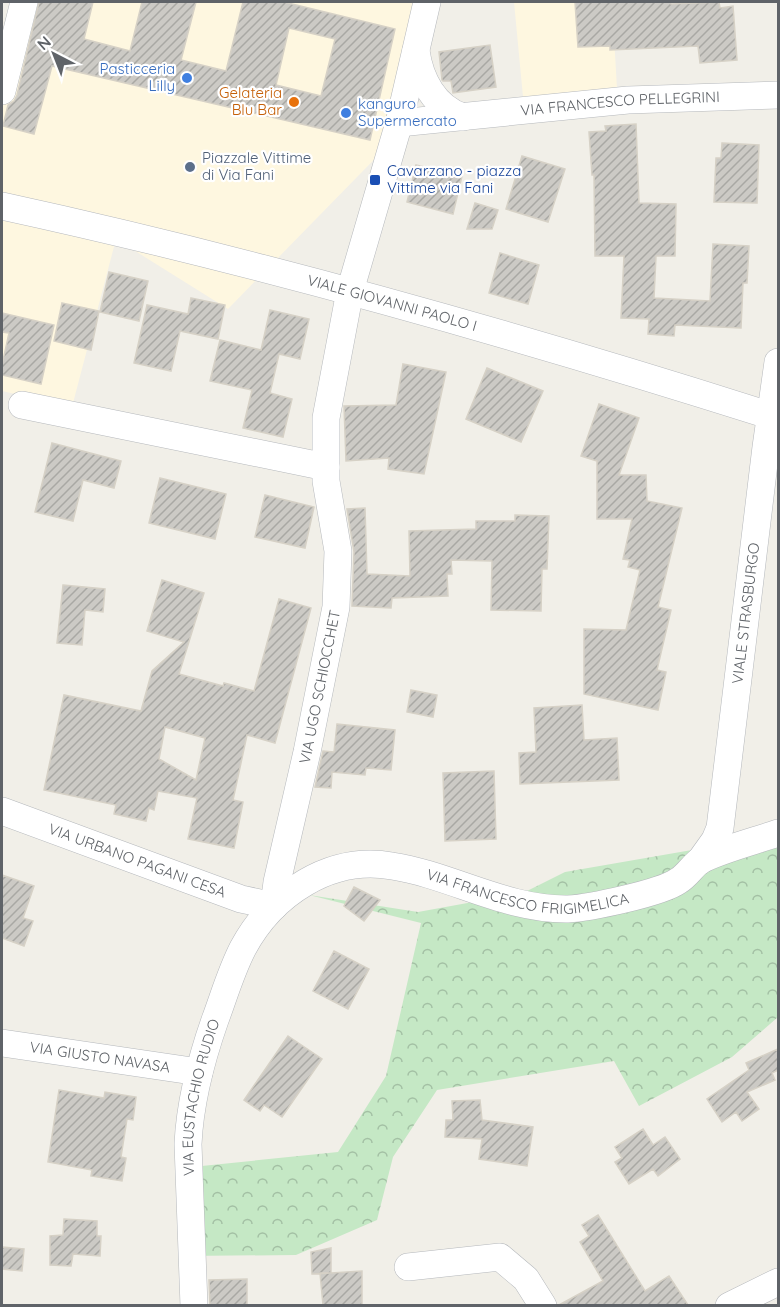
<svg xmlns="http://www.w3.org/2000/svg" width="780" height="1307" viewBox="0 0 780 1307" font-family="Quicksand,sans-serif">
<style>
.commercial{fill:#fef7e0}
.forest{fill:url(#forest-crowns)}
.building{fill:url(#building-hatch);stroke:#d6d1c6;stroke-width:1.5;fill-rule:evenodd}
.lines{fill:none;stroke-linecap:round;stroke-linejoin:round}
.minor-casing{stroke:#b5b8bc;stroke-width:28}
.minor{stroke:#fff;stroke-width:27}
.shop-dot{fill:#3f7fe0;stroke:#fff;stroke-width:2}
.food-dot{fill:#e8710a;stroke:#fff;stroke-width:2}
.service-dot{fill:#5c6f8a;stroke:#fff;stroke-width:2}
.transit-dot{fill:#1a4fb4;stroke:#fff;stroke-width:2}
.labels{text-anchor:middle;stroke-width:4.5;stroke-linejoin:round;paint-order:stroke}
.shop-label{font-size:15px;fill:#366cbe;stroke:#fff;text-anchor:end}
.food-label{font-size:15px;fill:#c56008;stroke:#fff;text-anchor:end}
.street-label{font-size:15px;fill:#5f6368;stroke:#fff}
.service-label{font-size:15px;fill:#4e5e75;stroke:#fff;text-anchor:start}
.transit-label{font-size:15px;fill:#164399;stroke:#fff;text-anchor:start}
</style>
<defs>
<pattern id="forest-crowns" width="20" height="18" patternUnits="userSpaceOnUse" patternTransform="scale(1.5)"><rect width="20" height="18" fill="#c5e8c5"/><path d="M2 6a3 3 0 1 1 6 0M12 15a3 3 0 1 1 6 0" fill="none" stroke="#a3c0a4"/></pattern>
<pattern id="building-hatch" width="6" height="6" patternUnits="userSpaceOnUse" patternTransform="scale(1.5)"><rect width="6" height="6" fill="#cccac5"/><path d="M-1 1l2-2M0 6l6-6M5 7l2-2" fill="none" stroke="#a9a8a4"/></pattern>
</defs>
<rect width="100%" height="100%" fill="#f1efe8"/>
<path class="commercial" d="M19 2H421L403 130 228 309 116 239 72 407 2 391V70Z
M514 2H612L618 106 525 118Z"/>
<path class="forest" d="M778 835V1017L732 1057 639 1106 614 1061 437 1090 393 1157 377 1220 296 1255 185 1256 182 1168 338 1152 386 1076 421 923 309 895 418 912 523 893 565 872Z"/>
<path class="building" d="M39 2H93L84 39 130 51 142 2H196L181 60 226 71 243 2H284L395 29 370 140 52 66 34 134 3 126 8 105 14 101 17 95ZM289 28 335 39 321 96 276 85Z
M575 2H671V4L719 2 720 8 733 6 737 60 700 63 698 46 610 50V46L578 47Z
M490 45 496 87 453 93 451 81H443L442 80 439 52Z
M636 124 639 203 676 204 675 256H656L654 298 710 301 713 244 749 246 747 283H743L741 328 675 325 674 336 648 334 649 319 621 318 624 256H595L594 175H592L589 132 606 131 605 126Z
M722 143 759 145 757 203 714 202 716 158H721Z
M522 156 565 169 548 222 506 209Z
M416 165 462 176 453 214 407 202Z
M475 203 498 210 492 229H467Z
M500 253 539 265 528 304 489 293Z
M109 272 148 281 139 321 100 312Z
M191 298 225 305 218 339 180 331 171 371 134 363 147 305 188 314Z
M62 303 99 311 91 350 54 341Z
M270 310 309 319 300 359 279 354 270 393 292 399 283 437 243 428 252 390 210 381 220 340 261 350Z
M2 313 54 325 41 384 2 375V365L9 333 2 332Z
M403 364 446 372 424 474 388 469 389 458 346 461 344 406 396 405Z
M487 368 543 391 521 442 466 419Z
M599 404 639 418 619 475H646L647 501 682 508 658 607 671 610 657 670 666 672 658 710 584 694V629L626 630 640 570 628 567 630 560 623 559 632 519H597V461L581 456Z
M52 443 121 461 114 488 83 480 73 521 35 512Z
M160 478 226 494 215 539 149 523Z
M265 495 314 507 305 548 255 537Z
M365 508 367 574 410 576 409 531 476 529V521H515V515L549 516 547 569H542L541 611 491 610 492 561 451 560 452 574H447L448 596 392 598 391 608 352 606 354 552 347 509Z
M162 580 204 593 179 674 223 686 224 683 254 691 279 599 311 608 275 743 247 735 233 800 243 802 234 848 188 839 197 798 158 791 154 810 149 808 146 821 114 814 116 805 44 790 64 695 141 711 152 671 184 642 147 631ZM165 727 205 738 196 780 159 759Z
M63 585 105 589 103 612 85 610 82 645 57 643Z
M411 690 437 695 433 717 407 712Z
M582 705 584 740 617 738 619 780 520 784 519 753 536 752 534 708Z
M337 724 395 730 391 770 366 768 365 775 332 772 331 788 315 787 323 751 334 752Z
M494 771 496 839 445 841 443 773Z
M2 875 34 886 23 918 33 921 24 946 2 938Z
M354 887 380 900 364 921 344 906Z
M334 951 369 969 348 1009 313 991Z
M288 1036 322 1059 282 1117 264 1105 260 1111 244 1100Z
M778 1049V1070L772 1073 775 1080 747 1092 759 1109 742 1121 736 1112 722 1122 707 1099 749 1070 746 1063Z
M59 1090 104 1098 105 1092 136 1097 133 1120 127 1119 121 1157 126 1158 122 1181 91 1176 92 1170 48 1162Z
M480 1100 482 1120 533 1127 527 1166 479 1159 482 1139 445 1137 446 1120H453L452 1101Z
M643 1129 653 1145 665 1137 680 1159 658 1176 653 1169 629 1184 615 1162 622 1158 615 1147Z
M598 1215 645 1291 669 1276 688 1305H559L603 1281 580 1242 589 1236 582 1225Z
M64 1219 97 1221V1236H101L100 1256 73 1254 71 1266 50 1265V1236L63 1235Z
M2 1247 24 1249 22 1271 2 1269Z
M331 1248V1273L362 1271V1305H323L320 1273H330L312 1274 311 1252Z
M247 1279V1305H210L209 1280Z"/>
<g class="lines">
<g class="minor-casing">
<g id="minor">
<path d="M416 51C420 79 434 107 463 117"/>
<path d="M2 91 24 2"/>
<path id="s1" d="M399 123 628 100 778 95"/>
<path id="s2" d="M2 206C264 263 523 337 778 418"/>
<path d="M22 405 326 467"/>
<path id="s3" d="M2 811 241 899 274 906"/>
<path id="s4" d="M700 861 715 840 720 828 766 447 778 362"/>
<path id="s5" d="M274 906 277 882 307 752 336 607 338 551 326 481V418L350 291 399 123 427 2"/>
<path id="s6" d="M2 1043 199 1072"/>
<path d="M408 1267 500 1257 526 1279 543 1306"/>
<path id="s7" d="M194 1306 188 1144C190 1101 201 1060 215 1020 224 996 231 971 243 948 272 894 330 855 392 866 451 875 506 910 568 909 589 908 661 893 678 881 687 876 693 865 701 860 723 849 755 841 778 833"/>
<path d="M729 1306 778 1282"/>
</g>
</g>
<use href="#minor" class="minor"/>
</g>
<g class="shop-dot">
<circle cx="187" cy="78" r="6"/>
<circle cx="346" cy="113" r="6"/>
</g>
<circle class="food-dot" cx="294" cy="102" r="6"/>
<circle class="service-dot" cx="190" cy="167" r="6"/>
<rect class="transit-dot" x="369" y="174" width="12" height="12" rx="3"/>
<g class="labels">
<g class="shop-label">
<text x="175" y="74">Pasticceria<tspan x="175" dy="17">Lilly</tspan></text>
<text x="358" y="109" text-anchor="start">kanguro<tspan x="358" dy="17">Supermercato</tspan></text>
</g>
<g class="food-label">
<text x="282" y="98">Gelateria<tspan x="282" dy="17">Blu Bar</tspan></text>
</g>
<g class="street-label">
<text dy="5" stroke="none"><textPath href="#s1" startOffset="222">VIA FRANCESCO PELLEGRINI</textPath></text>
<text dy="5" stroke="none"><textPath href="#s2" startOffset="402">VIALE GIOVANNI PAOLO I</textPath></text>
<text dy="5" stroke="none"><textPath href="#s4" startOffset="255">VIALE STRASBURGO</textPath></text>
<text dy="5" stroke="none"><textPath href="#s5" startOffset="224">VIA UGO SCHIOCCHET</textPath></text>
<text dy="5" stroke="none"><textPath href="#s3" startOffset="144">VIA URBANO PAGANI CESA</textPath></text>
<text dy="5" stroke="none"><textPath href="#s7" startOffset="688">VIA FRANCESCO FRIGIMELICA</textPath></text>
<text dy="5" stroke="none"><textPath href="#s6" startOffset="99">VIA GIUSTO NAVASA</textPath></text>
<text dy="5" stroke="none"><textPath href="#s7" startOffset="210">VIA EUSTACHIO RUDIO</textPath></text>
</g>
<g class="service-label">
<text x="202" y="163">Piazzale Vittime<tspan x="202" dy="17">di Via Fani</tspan></text>
</g>
<g class="transit-label">
<text x="387" y="176">Cavarzano - piazza<tspan x="387" dy="17">Vittime via Fani</tspan></text>
</g>
</g>
<rect width="780" height="1307" fill="none" stroke="#5f6368" stroke-width="6"/>
<g transform="translate(54 54) rotate(318)" stroke="#ffffff" stroke-width="4.5" paint-order="stroke">
<path d="M0-4.5L10 22L0 15L-10 22Z" fill="#5f6368"/>
<text y="-9" font-size="16" font-weight="bold" text-anchor="middle" fill="#5f6368">N</text>
</g>
</svg>
